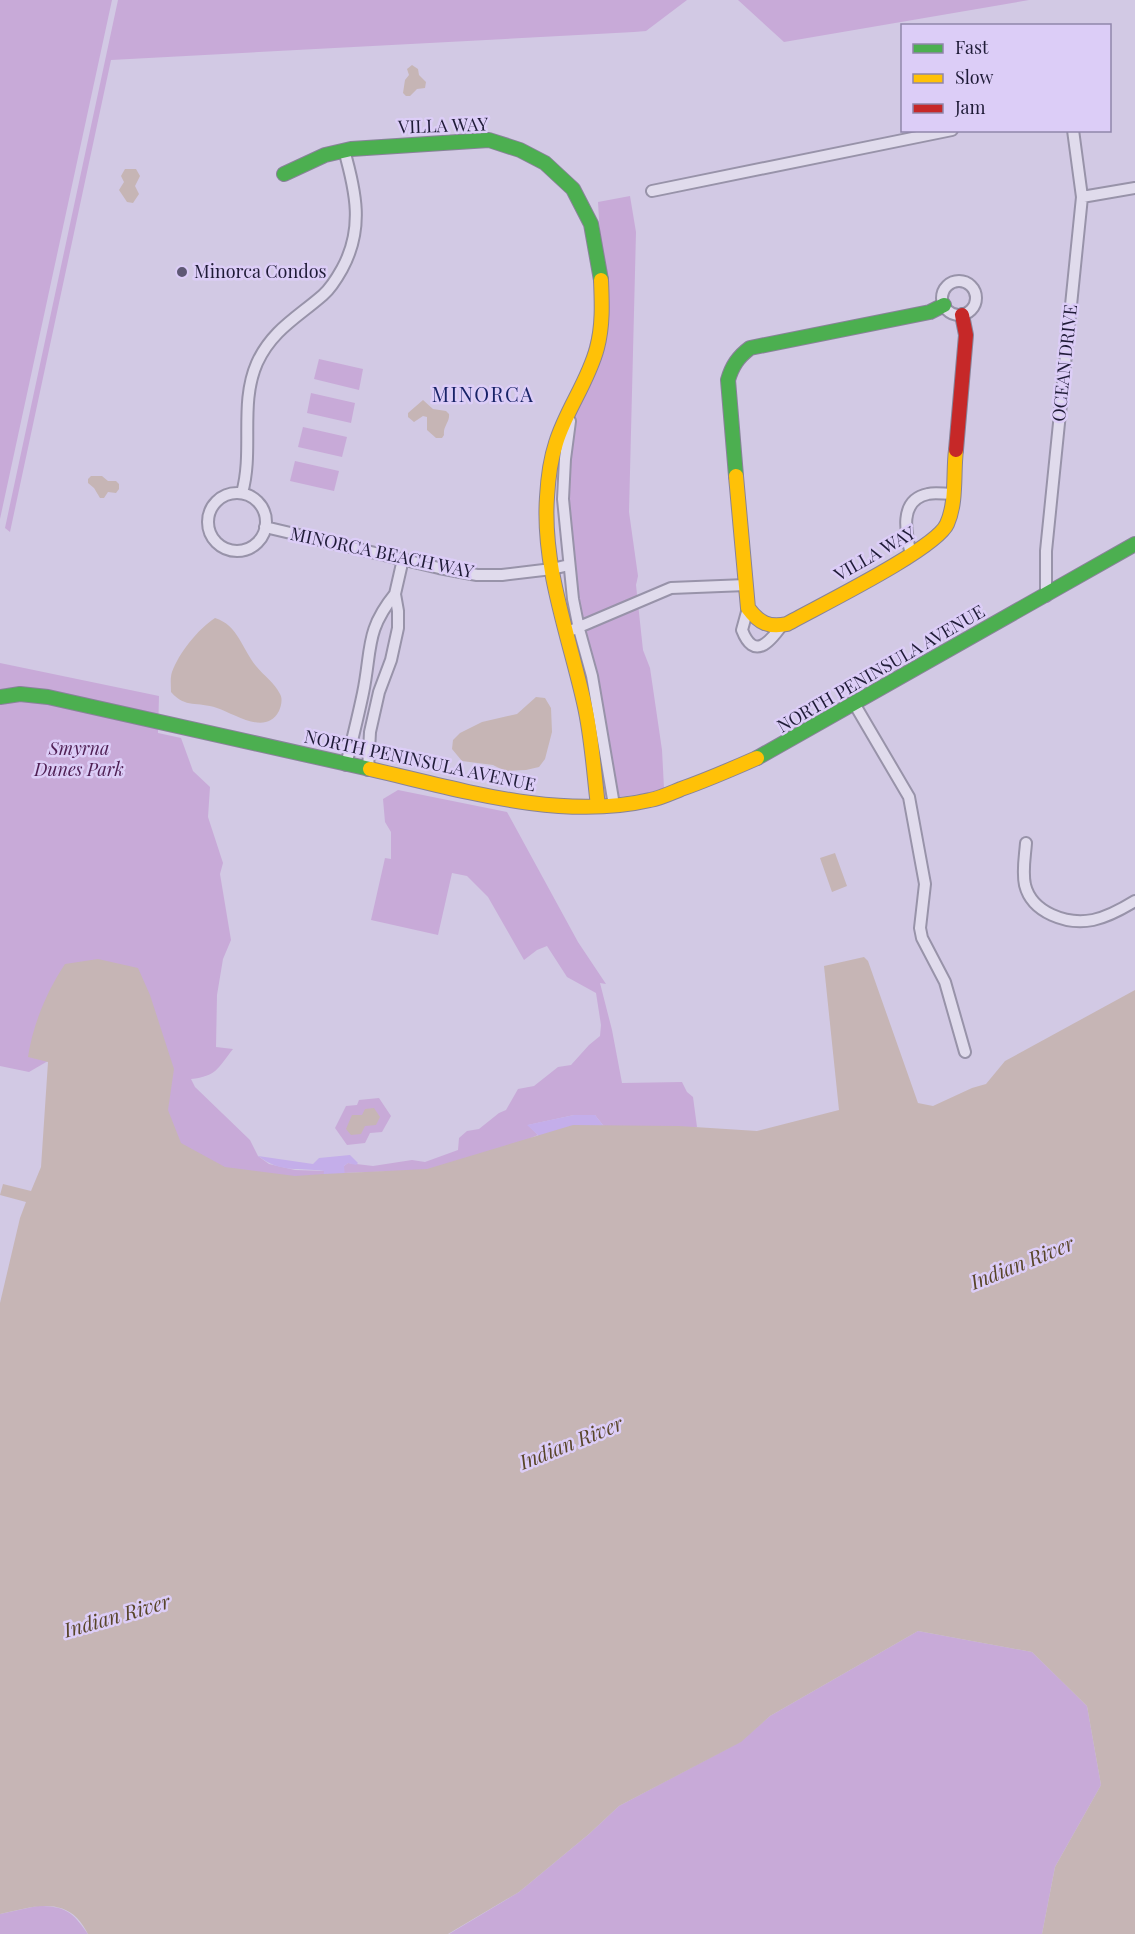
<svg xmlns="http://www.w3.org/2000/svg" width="1135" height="1934" viewBox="0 0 1135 1934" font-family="'Playfair Display',serif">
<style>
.green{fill:#c8aad8}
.sand{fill:#c4aeea}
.water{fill:#c6b5b5}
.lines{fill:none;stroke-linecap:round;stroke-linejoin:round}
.street-casing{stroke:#9893a9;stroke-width:14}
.fast-casing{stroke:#888399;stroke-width:16}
.slow-casing{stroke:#888399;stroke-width:16}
.jam-casing{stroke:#888399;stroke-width:16}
.street{stroke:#e0dbec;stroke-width:10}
.fast{stroke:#4caf50;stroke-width:14}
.slow{stroke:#ffc107;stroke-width:14}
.jam{stroke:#c62828;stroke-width:14}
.poi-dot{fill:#5e5874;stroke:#dccdf7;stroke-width:2}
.labels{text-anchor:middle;stroke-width:5;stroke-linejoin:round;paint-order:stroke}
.street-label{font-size:18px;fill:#1f1b37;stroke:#dccdf7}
.poi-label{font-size:18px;fill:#1f1b37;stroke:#dccdf7;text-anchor:start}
.park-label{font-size:18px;font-style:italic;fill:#502055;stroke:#dccdf7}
.neighbourhood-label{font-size:20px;letter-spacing:1.5px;fill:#182367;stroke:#dccdf7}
.water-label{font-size:20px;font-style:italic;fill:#584529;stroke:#dccdf7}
</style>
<rect width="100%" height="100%" fill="#d2c9e4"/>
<path class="green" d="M0 0H112L0 519Z
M118 0H687L646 31 634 32 111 60 10 532 5 528Z
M738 0H1029L784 42Z
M630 196 636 232 629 512 638 576 636 585 643 650 650 668 662 750 664 788 648 793 596 800 570 638 559 510 575 405 603 288 598 202Z
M319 359 363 369 359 390 314 379Z
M311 393 355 403 351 423 307 413Z
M303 427 347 437 342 457 298 447Z
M295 461 339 471 334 491 290 481Z
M0 663 159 696 158 733 181 738 193 771 210 787 208 817 223 863 220 874 231 940 223 959 217 995 216 1047 233 1049C217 1069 217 1076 191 1079L195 1087 250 1140 258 1156 269 1164 295 1170 325 1171 323 1180 222 1170 184 1154 166 1133 163 1086 44 1060 48 1061 29 1072 0 1066Z
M398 790 507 812 578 942 606 984 600 983 612 1030 622 1083 682 1082 687 1092 693 1097 697 1127 606 1129 595 1115H574L528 1125 538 1135 456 1169 343 1173 344 1166 348 1163 373 1166 412 1160 425 1162 458 1150 459 1138 467 1131 479 1129 499 1113 506 1110 518 1089 534 1086 558 1067 571 1065 589 1045 600 1036 601 1025 596 993 567 977 547 946 537 950 524 960 488 897 467 876 452 873 438 935 371 920 385 858 391 859V832L385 822 383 799Z
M379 1098 391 1116 382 1132 370 1133 365 1143 347 1145 335 1128 346 1106 357 1105 359 1100Z
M918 1631 1032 1652 1087 1706 1101 1785 1055 1867 1042 1934H449L519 1892 589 1834 619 1806 740 1742 770 1716Z
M37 1906C65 1906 72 1911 88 1934H0V1914Z"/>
<path class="sand" d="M574 1115H595L606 1129 533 1145 538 1135 527 1125Z
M350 1155 358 1163 356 1165 348 1163 344 1166 345 1177 323 1180 324 1171C298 1167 283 1174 258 1156L313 1164 319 1158Z"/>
<path class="water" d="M412 65 418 69 419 75 426 82 425 88 417 89 410 96H406L403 93 405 80 409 75 407 69Z
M125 169H136L140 176 135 186 139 194 133 203 127 202 119 190 124 182 121 176Z
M423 400 433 409 446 411 449 414C450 422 443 426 444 435L442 438H436L427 430V417L423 416 414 422 408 417V413Z
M91 476H102L108 481H116L119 484V489L116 493 108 492 104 498H100L94 488 88 483V479Z
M215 618C238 625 242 649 256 666 264 676 274 682 280 694 283 699 281 706 279 711 266 736 235 714 217 708 197 701 186 709 171 692 171 685 170 678 172 672 179 653 198 629 215 618Z
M536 697 545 698 551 708 552 732 545 759 539 767 526 770 505 771 493 765 462 761 452 749 453 740 460 733 482 722 517 714Z
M835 853 847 886 832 892 820 858Z
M864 957 868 961 918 1103 933 1106 972 1088 986 1084 1005 1061 1135 990V1934H1042L1055 1867 1101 1785 1087 1706 1032 1652 918 1631 770 1716 741 1742 619 1806 589 1834 519 1892 448 1934H88C85 1929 82 1923 77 1918 56 1897 25 1909 0 1914V1303L20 1218 26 1202 0 1195 3 1184 31 1191 41 1167 48 1062 28 1057C33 1024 47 991 65 964L98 959 138 968 150 995 174 1069 168 1110 181 1143 225 1167 295 1176 324 1174 427 1169 573 1125 679 1126 757 1131 839 1110 824 966Z
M374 1108 380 1117 376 1125 365 1126 361 1134 351 1135 346 1129 352 1115H362L365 1109Z"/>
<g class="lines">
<g class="street-casing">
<path id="street" d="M652 191 952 130
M1082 197 1135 188
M942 298a17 17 0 1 1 34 0a17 17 0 1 1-34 0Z
M570 421 565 459 563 499 573 599 579 629 592 676 614 805
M242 493C254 450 239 404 257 363 272 330 298 317 323 295 331 288 337 278 342 269 364 229 356 192 344 150
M208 522a29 29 0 1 1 58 0a29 29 0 1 1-58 0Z
M265 527 439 568 477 575H502L552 569 569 565
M911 555C906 534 898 500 928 494 935 492 944 494 952 494
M1046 596V551L1082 197 1073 130
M748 608 742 630C754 661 770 642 782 625
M572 630 671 588 746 585
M855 705 909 797 925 884 920 928 922 938 945 982 965 1052
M346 765C352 741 358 717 363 693 372 649 365 631 395 594
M368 770 370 732 379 692 391 660 398 628V611L395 594 403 559
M1026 843C1025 857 1022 871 1025 885 1032 913 1067 925 1093 920 1107 917 1122 909 1135 901"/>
</g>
<g class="fast-casing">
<path id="fast" d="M284 174 325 155 351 149 489 140 520 150 545 163 573 189 591 224 601 280
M736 476 728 380C732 366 738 357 750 348L930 312 944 305
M0 697 20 694 48 697 370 769
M757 758 1135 544"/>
</g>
<g class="slow-casing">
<path id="slow" d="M736 476 748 608C759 623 769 628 787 624 817 607 936 549 947 524 957 502 953 473 956 450
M370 769C458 789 560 821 650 800 661 798 671 793 681 789 707 780 732 769 757 758
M598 806C594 773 592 739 585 707 570 638 542 568 547 497 548 479 550 461 556 443 566 410 588 382 597 348 603 325 602 303 601 280"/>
</g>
<g class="jam-casing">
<path id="jam" d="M956 450 966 335 962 315"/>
</g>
<use href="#street" class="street"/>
<use href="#fast" class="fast"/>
<use href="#slow" class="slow"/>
<use href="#jam" class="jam"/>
</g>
<circle class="poi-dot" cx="182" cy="272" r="6"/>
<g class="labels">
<g class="street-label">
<text transform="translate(443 126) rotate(-2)" y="6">VILLA WAY</text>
<text transform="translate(1065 363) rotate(-84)" y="6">OCEAN DRIVE</text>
<text transform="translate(382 553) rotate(12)" y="6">MINORCA BEACH WAY</text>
<text transform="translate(875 554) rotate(-30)" y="6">VILLA WAY</text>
<text transform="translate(881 669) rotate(-30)" y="6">NORTH PENINSULA AVENUE</text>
<text transform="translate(420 761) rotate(12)" y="6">NORTH PENINSULA AVENUE</text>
</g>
<g class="poi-label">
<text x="194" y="278">Minorca Condos</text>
</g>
<g class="park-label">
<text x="79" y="755">Smyrna<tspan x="79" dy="21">Dunes Park</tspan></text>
</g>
<g class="neighbourhood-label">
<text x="483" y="402">MINORCA</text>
</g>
<g class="water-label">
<text transform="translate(1022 1263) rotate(-22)" y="7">Indian River</text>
<text transform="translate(571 1443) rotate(-22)" y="7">Indian River</text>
<text transform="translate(117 1616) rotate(-16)" y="7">Indian River</text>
</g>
</g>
<rect x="901" y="24" width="210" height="108" fill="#dccdf7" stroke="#9086aa" stroke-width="1.5"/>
<rect x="913" y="44" width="30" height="9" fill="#4caf50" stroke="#9086aa" stroke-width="1.5"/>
<text x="955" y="54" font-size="18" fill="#1f1b37">Fast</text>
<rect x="913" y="74" width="30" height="9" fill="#ffc107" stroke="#9086aa" stroke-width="1.5"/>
<text x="955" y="84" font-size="18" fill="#1f1b37">Slow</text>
<rect x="913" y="104" width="30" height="9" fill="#c62828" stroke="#9086aa" stroke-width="1.5"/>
<text x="955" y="114" font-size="18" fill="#1f1b37">Jam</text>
</svg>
